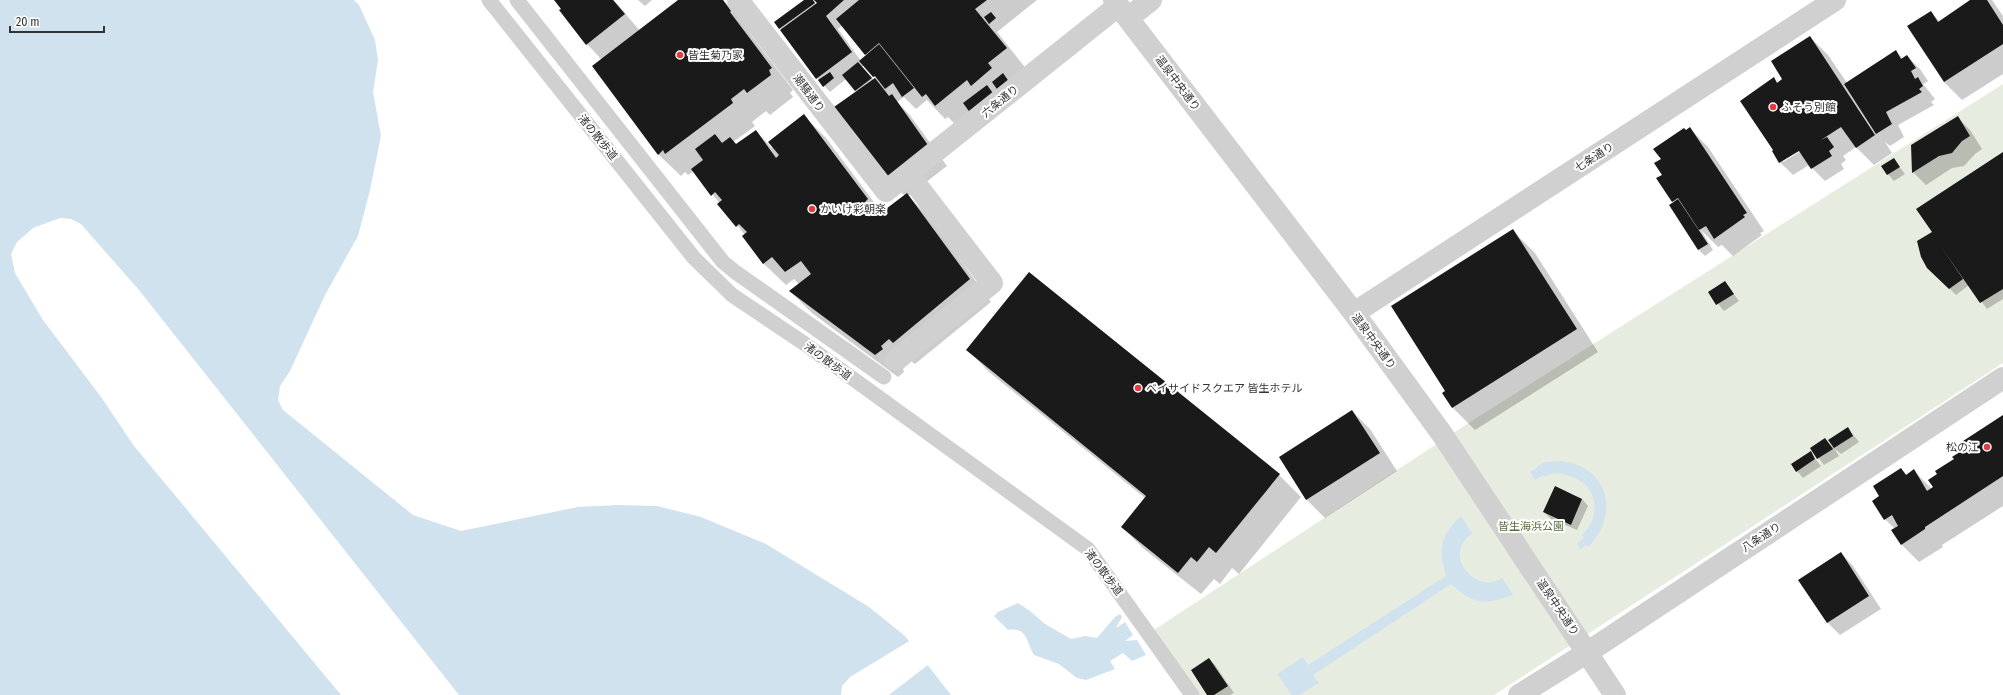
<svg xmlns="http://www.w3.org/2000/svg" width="2003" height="695" viewBox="0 0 2003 695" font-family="'Fira Sans Condensed','Noto Sans JP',sans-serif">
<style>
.green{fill:#e6ecdf}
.water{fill:#cfe2ee}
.pier{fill:#fff}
.shadow{fill:#0003;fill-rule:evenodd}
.building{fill:#1a1a1a}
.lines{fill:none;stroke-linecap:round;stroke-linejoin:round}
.service{stroke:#d0d0d0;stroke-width:15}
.minor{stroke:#d0d0d0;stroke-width:22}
.poi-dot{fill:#e63946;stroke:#fff;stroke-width:1.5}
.labels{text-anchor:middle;stroke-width:4;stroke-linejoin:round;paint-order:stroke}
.poi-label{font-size:11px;fill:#333;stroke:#fff;text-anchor:start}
.street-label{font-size:11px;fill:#333;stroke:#fff}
.park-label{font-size:11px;fill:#56703f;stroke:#fff}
</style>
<rect width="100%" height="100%" fill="#fff"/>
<path class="green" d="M2003 84V363L1494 695H1199L1154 630 1464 426Z"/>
<path class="water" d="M0 0H354L359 5 375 40 378 60 373 92 381 136 370 190 358 236 325 295 290 371 280 386 278 400 283 410 413 515 461 531 578 507 618 505 657 506 701 517 766 544 869 607 905 636 951 695H456L193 362 80 225 61 220 34 230 19 243 13 255 17 272 44 317 136 444 344 695H0Z
M1560 461C1608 465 1621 514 1588 547L1586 545 1580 549 1577 543 1584 538 1582 535C1604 514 1597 482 1566 475 1559 473 1552 472 1545 477L1544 475 1535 480 1530 472 1537 468V466L1545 462Z
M1461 516 1472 533C1469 536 1464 540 1462 545 1451 567 1482 593 1502 578L1513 595C1484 605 1474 605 1451 584L1313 675 1319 683 1299 695H1292L1277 674 1303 657 1308 665 1446 576C1438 550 1440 535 1461 516Z
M1018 603 1030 611 1045 624 1071 639 1085 636 1097 638 1115 617 1120 614 1122 617 1116 628 1125 622 1133 635 1125 641 1137 640 1146 655 1132 661 1123 653 1110 661 1115 669 1086 680 1077 678 1059 664 1034 655C1026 642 1028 627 1008 630L994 616 998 612Z"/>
<path class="pier" d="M60 218 71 219 81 224 139 290 459 695H453L429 667 135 292 79 227 70 223 61 222 48 226 29 235 20 244 15 255V260L19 271 45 316 105 394 137 443 346 695H341L134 446 101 397 43 320 15 273 11 254 17 242 33 228Z
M911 640 929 664 889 695H841L842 686 850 677Z"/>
<path class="shadow" d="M555 0H614L640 31 680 0H723L739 16 751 35 793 90 790 93 793 97 770 115 766 111 752 122 755 126 733 142 737 145 756 131 772 148 804 116 826 138 882 213 905 196 888 179 857 92 846 79 830 92 817 78 776 23 806 0H812L819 7 816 0H1037L997 32 1028 71 958 127 948 117 945 119 927 100 916 109 904 97 897 102 909 114 947 166 908 196 929 217 991 302 915 364 911 361 903 369 904 372 898 377 812 313 790 291 799 284 794 279 786 285 763 263 745 235 694 171 688 175 685 172 681 176 658 154 602 60 587 44ZM843 25 867 56 861 61 838 29ZM864 65 874 77 876 78 874 80 862 67Z
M638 0H652L645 6Z
M1971 0H1992L2003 16V74L1962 100 1944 82 1931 12 1940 22Z
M1810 37 1828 55 1847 83 1896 51 1903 59 1907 56 1920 69 1928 81 1923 84 1935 99 1931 102 1934 105 1898 125 1904 137 1890 146 1885 142 1892 153 1874 165 1856 147 1843 156 1846 160 1841 164 1844 169 1825 181 1809 165 1793 175 1780 162 1774 79 1778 83 1781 81ZM1802 147 1804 149 1783 162V159Z
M1957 117 1970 130 1982 149 1975 154 1964 166 1952 168 1926 185 1913 172 1912 146Z
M1690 129 1708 147 1764 231 1760 233 1762 235 1733 256 1722 245 1718 247 1701 230 1713 250 1705 256 1699 250 1670 205 1674 202 1663 176 1662 159Z
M2003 153V299L1987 309 1969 285 1956 295 1928 267 1933 232Z
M1893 159 1905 174 1894 181 1888 174Z
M1512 230 1535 253 1598 352 1475 430 1453 408 1444 393 1447 391Z
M1725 282 1739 301 1724 311 1709 293Z
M967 349 1279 475 1301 497 1239 574 1232 568 1220 584 1214 579 1201 594 1144 549 1122 527 1145 498 989 372Z
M1352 411 1370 429 1397 471 1325 518 1307 500 1280 458Z
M2003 416V506L1942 545 1943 547 1919 562 1901 544 1895 529 1885 519 1873 501 1880 496 1901 469 1907 475 1914 471 1932 489 1955 460Z
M1848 428 1859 442 1841 454 1834 448 1839 456 1824 465 1811 448 1825 439 1832 446Z
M1810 453 1821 466 1803 478 1797 471Z
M1555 488 1582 499 1588 506 1577 530 1551 519 1544 512Z
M1841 553 1853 566 1881 609 1840 635 1827 622Z
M1209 659 1215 665 1234 693 1230 695H1208Z"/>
<path class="building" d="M554 0H613L625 14 586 45 559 10 561 9Z
M678 0H723L731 11 730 12 772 68 769 70 771 75 747 93 744 89 731 99 733 103 665 154 663 150 658 155 592 66Z
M804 0H813L815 3 779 29 774 22Z
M814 0H844L826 16 852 52 816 79 780 30 817 3Z
M859 0H987L975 9 1007 48 988 63 992 68 971 86 967 80 935 106 926 94 922 97 879 43 865 55 836 19Z
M1970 0H1987L2003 25V44L1944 82 1907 26 1931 11 1938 22Z
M991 12 996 18 989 24 984 17Z
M1810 36 1875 135 1856 148 1841 127 1821 140 1827 137 1834 147 1829 151 1832 156 1811 169 1799 151 1779 163 1772 151 1773 150 1740 101 1774 77 1777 83 1782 79 1785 84 1771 61Z
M879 44 914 88 902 97 893 83 885 89 875 76 873 77 859 61Z
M1896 50 1901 59 1907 55 1916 68 1911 71 1915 79 1918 77 1923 86 1919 89 1922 92 1886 112 1892 124 1876 134 1844 84Z
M858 62 872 78 855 91 842 75Z
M830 72 834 78 823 87 818 80Z
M1003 73 1010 83 999 92 992 82Z
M875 78 889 96 892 94 930 148 888 179 834 107Z
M987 85 995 96 971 114 963 103Z
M804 114 868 199 863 204 872 216 877 213 878 215 907 193 970 279 893 343 889 339 881 346 883 349 875 355 789 291 811 274 801 261 785 272 772 257 763 264 742 236 747 232 739 224 736 227 717 204 722 200 715 192 711 196 691 169 703 160 695 149 715 134 722 143 730 137 736 144 756 130 776 158 779 155 768 142Z
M1958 116 1970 136 1962 141 1952 153 1939 156 1912 173 1911 145Z
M1690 127 1747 213 1743 215 1745 217 1714 239 1706 226 1699 230 1678 198 1672 202 1656 178 1662 175 1654 163 1661 159 1653 149 1684 128 1686 130Z
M2003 152V289L1980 303 1940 245 1963 279 1949 289 1927 268 1921 257 1917 241 1932 232 1916 209Z
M1894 158 1900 167 1887 175 1881 166Z
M1678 199 1708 244 1698 250 1669 205Z
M1513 229 1577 329 1452 408 1442 393 1445 391 1391 306Z
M1029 272 1280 474 1216 553 1209 547 1197 562 1191 557 1178 573 1121 527 1146 496 966 350Z
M1725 281 1734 294 1716 305 1708 292Z
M1352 410 1380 453 1306 500 1279 457Z
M2003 415V476L1925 527V529L1901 545 1891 530 1898 526 1892 515 1884 520 1872 501 1879 496 1873 486 1901 468 1906 475 1914 469 1927 491 1933 487 1928 480 1937 474 1935 471 1954 459 1952 457 1964 449 1960 443Z
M1848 427 1853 436 1834 448 1828 440Z
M1825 438 1833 449 1817 459 1810 448Z
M1811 451 1815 459 1796 472 1791 464Z
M1555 486 1582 499 1571 525 1543 512Z
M1841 552 1869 596 1827 623 1798 580Z
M1209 658 1228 686 1214 695H1207L1191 670Z"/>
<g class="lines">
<path class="service" d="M489 0 694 258 732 295 805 344 1088 549 1192 695
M517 0 723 262 734 271 884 377"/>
<path class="minor" d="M738 0 886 191 1118 6
M1114 0 1354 313 1442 434 1615 695
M1128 18 1151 0
M1354 313 1835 0
M896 360 992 283 908 174
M1519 695 1588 652 2003 378"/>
</g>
<g class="poi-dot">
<circle cx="680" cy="55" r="4"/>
<circle cx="1773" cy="107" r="4"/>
<circle cx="812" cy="209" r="4"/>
<circle cx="1138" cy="388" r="4"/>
<circle cx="1987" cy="447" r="4"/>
</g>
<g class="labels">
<g class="poi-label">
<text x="688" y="59">皆生菊乃家</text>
<text x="1781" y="111">ふそう別館</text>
<text x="820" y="213">かいけ彩朝楽</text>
<text x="1146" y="392">ベイサイドスクエア 皆生ホテル</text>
<text x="1979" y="451" text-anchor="end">松の江</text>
</g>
<g class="street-label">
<text transform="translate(1178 83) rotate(53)" y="4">温泉中央通り</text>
<text transform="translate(809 93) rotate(53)" y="4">潮騒通り</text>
<text transform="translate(1000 101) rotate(-39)" y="4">六条通り</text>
<text transform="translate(598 137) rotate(51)" y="4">渚の散歩道</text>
<text transform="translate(1594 157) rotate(-33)" y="4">七条通り</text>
<text transform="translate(1374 341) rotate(54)" y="4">温泉中央通り</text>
<text transform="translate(828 361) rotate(36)" y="4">渚の散歩道</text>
<text transform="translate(1761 537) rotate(-33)" y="4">八条通り</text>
<text transform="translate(1104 572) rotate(53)" y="4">渚の散歩道</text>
<text transform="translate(1558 607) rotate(56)" y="4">温泉中央通り</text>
</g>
<g class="park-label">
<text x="1531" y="530">皆生海浜公園</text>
</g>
</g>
<path d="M10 26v6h94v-6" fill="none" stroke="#333333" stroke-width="2"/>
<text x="16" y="26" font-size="12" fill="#333333" stroke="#ffffff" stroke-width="3" paint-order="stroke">20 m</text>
</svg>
